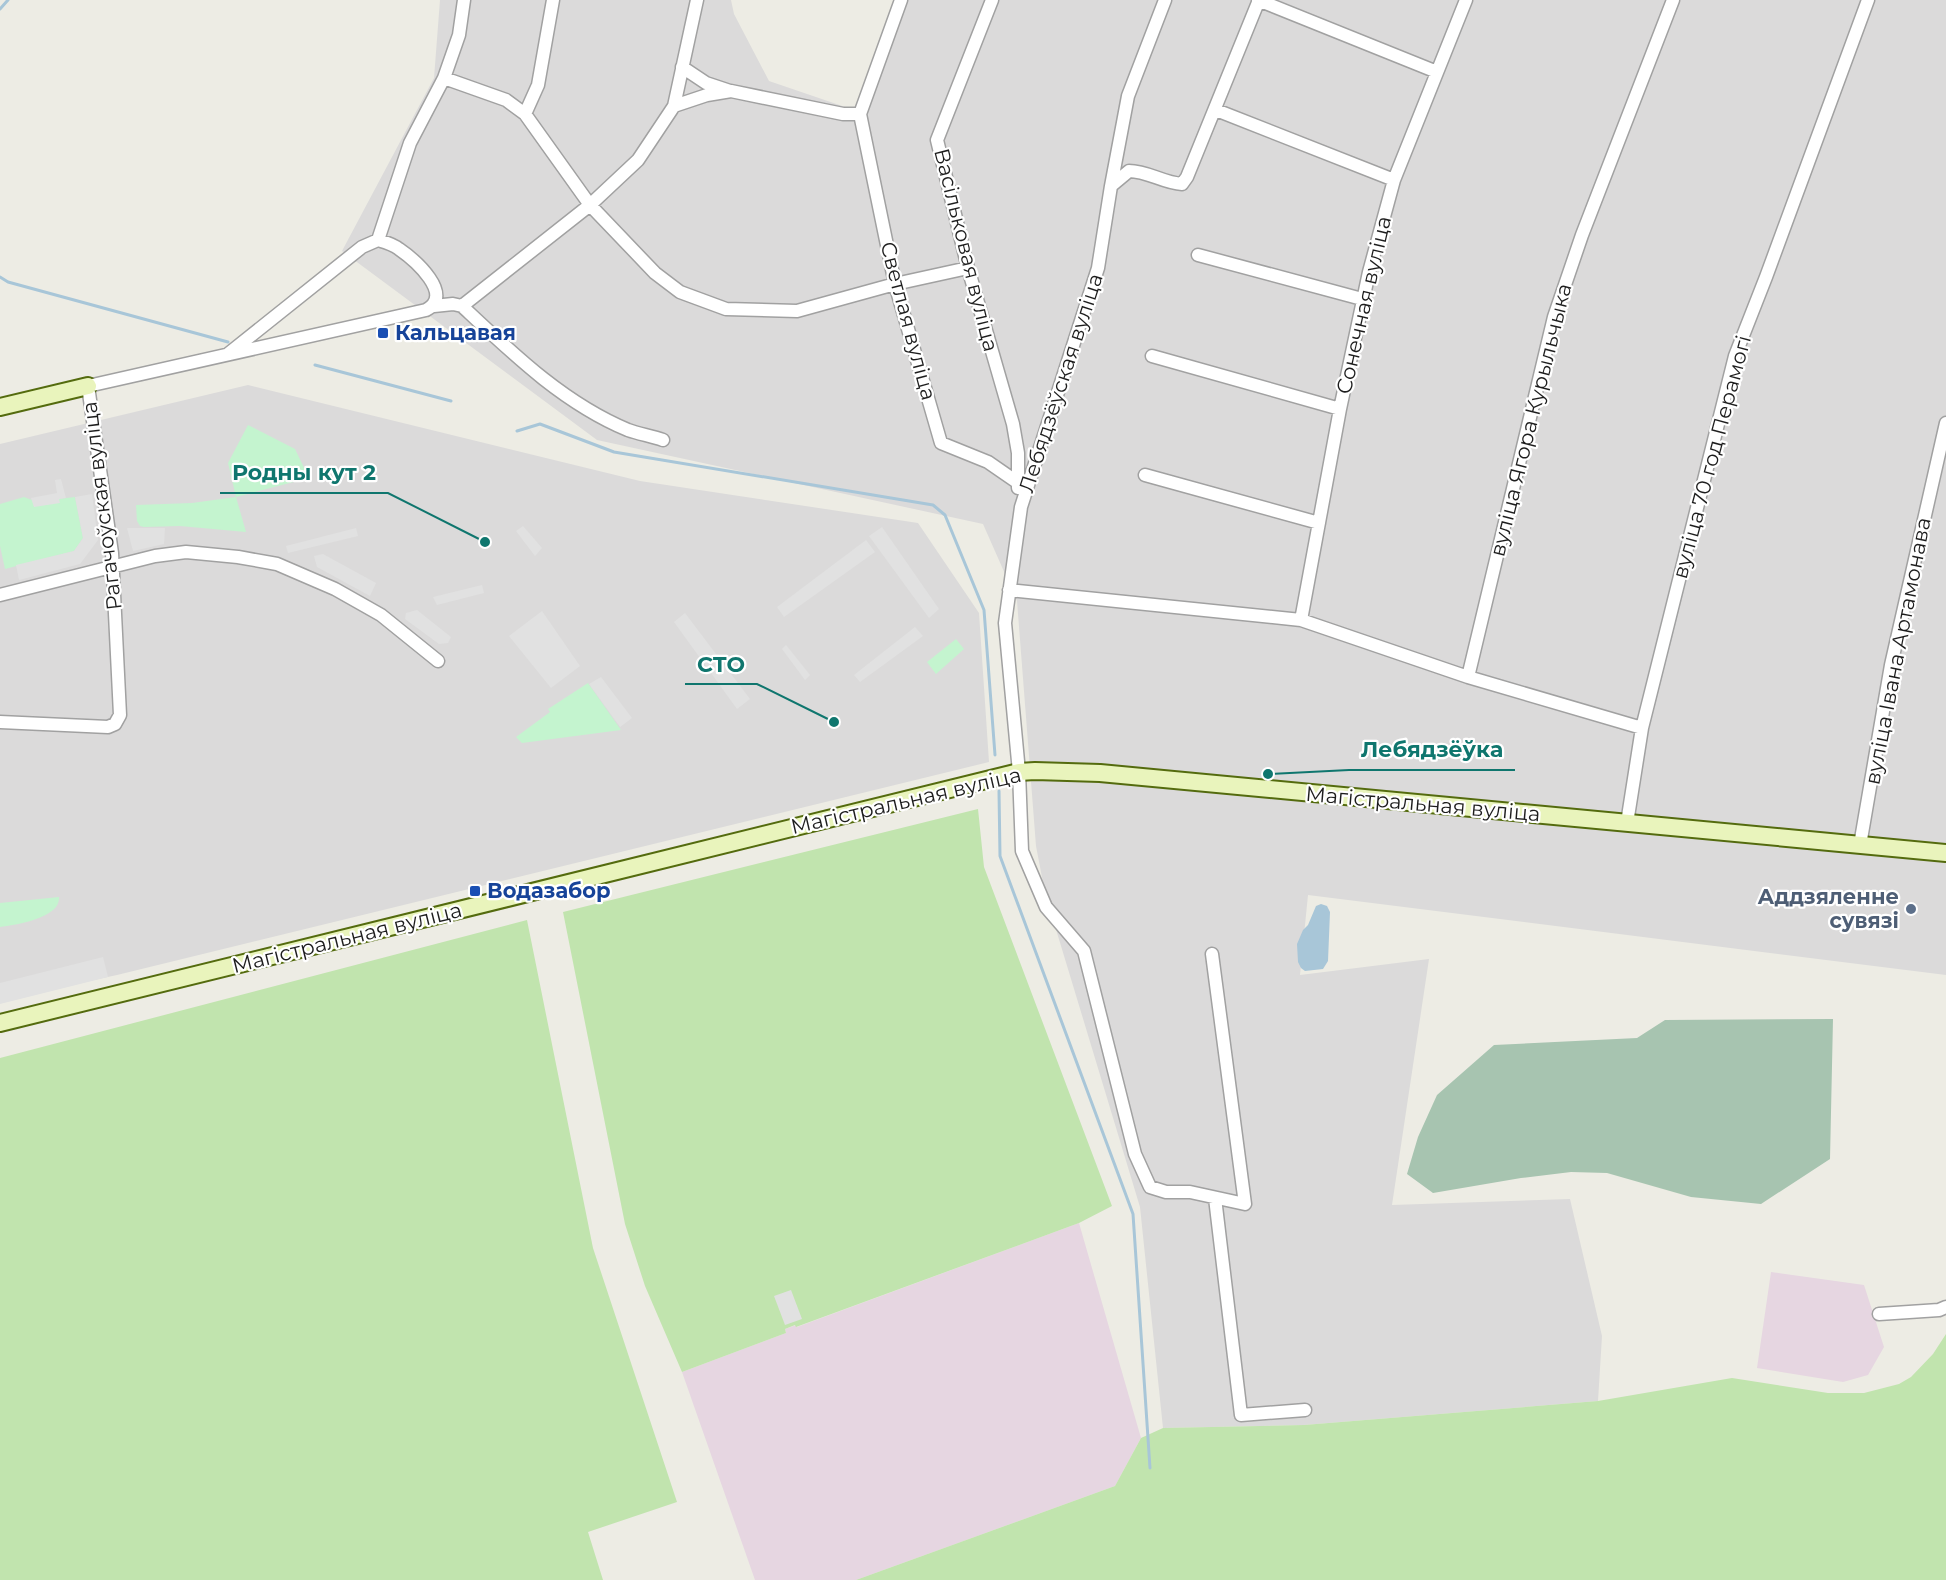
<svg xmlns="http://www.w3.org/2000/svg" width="1946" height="1580" viewBox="0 0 1946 1580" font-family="Montserrat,sans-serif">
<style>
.residential{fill:#dbdada}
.industrial{fill:#e6d6e1}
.grass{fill:#c1e4ae}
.cemetery{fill:#a7c4b0}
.park{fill:#c4f4cf}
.parking{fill:#e1e1e1}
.water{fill:#a8c6d8}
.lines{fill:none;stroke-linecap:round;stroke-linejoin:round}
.stream{stroke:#a8c6d8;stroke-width:3}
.street-casing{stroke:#a1a1a1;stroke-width:15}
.secondary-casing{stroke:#546b0e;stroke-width:20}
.street{stroke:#fff;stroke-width:12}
.secondary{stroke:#e9f4bc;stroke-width:16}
.transit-dot{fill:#1a4fb4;stroke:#fff;stroke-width:2}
.service-dot{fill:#5c6f8a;stroke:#fff;stroke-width:2}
.labels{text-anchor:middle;stroke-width:4.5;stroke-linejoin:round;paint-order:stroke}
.street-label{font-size:21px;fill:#1d1d1d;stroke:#fff}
.transit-label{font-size:21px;font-weight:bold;fill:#164399;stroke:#fff;text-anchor:start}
.service-label{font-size:21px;font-weight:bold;fill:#4e5e75;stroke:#fff;text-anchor:end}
.leader{fill:none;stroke:#0f766e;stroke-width:2}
.callout-dot{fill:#0f766e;stroke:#fff;stroke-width:2}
.callout-label{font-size:22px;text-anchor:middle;font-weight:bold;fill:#0f766e;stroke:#fff;stroke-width:4.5;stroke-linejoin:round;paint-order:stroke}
</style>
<rect width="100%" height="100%" fill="#edece4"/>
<path class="residential" d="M440 0H731L734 14 769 81 854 110 897 0H1946V975L1308 895 1300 975 1429 959 1392 1205 1570 1199 1602 1336 1598 1401 1304 1425 1163 1428 1140 1207 1045 893 1036 846 1017 601 983 524 597 440 342 251 434 78Z
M248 385 640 481 918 523 979 613 989 762 117 975 0 1000V444Z"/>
<path class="industrial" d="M1079 1223 1141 1438 1115 1486 856 1580H755L682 1372 786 1333 785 1329 796 1325 797 1327Z
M1771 1272 1864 1285 1884 1347 1868 1375 1843 1382 1757 1368Z"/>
<path class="grass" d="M978 809 984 867 1112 1206 1079 1223 796 1327 795 1325 785 1329 786 1333 682 1372 645 1286 625 1224 563 912Z
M527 920 593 1248 677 1502 588 1532 603 1580H0V1058Z
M1946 1334V1580H856L1115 1486 1141 1438 1163 1428 1304 1425 1598 1401 1732 1378 1828 1393H1864L1899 1384 1911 1377 1933 1354Z"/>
<path class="cemetery" d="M1833 1019 1830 1159 1761 1204 1691 1197 1607 1173 1571 1172 1521 1178 1433 1193 1407 1174 1418 1137 1437 1095 1494 1045 1637 1038 1665 1020Z"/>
<path class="park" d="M248 425 295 449 309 478 236 497 246 532 180 526 144 527 140 526 137 521 136 505 192 503 236 497 228 463Z
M24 497 32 500 59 502 58 499 75 497 83 538 74 551 5 569 0 546V504Z
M956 639 964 649 936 674 927 662Z
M588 683 621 730 522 743 516 737 550 712 548 709Z
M59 897C61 918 16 925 0 927V903Z"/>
<path class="parking" d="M61 479 66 498 59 499 60 503 34 507 31 498 57 493 55 480Z
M92 494 98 540 80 564 19 580 16 565 74 551 83 538 75 497Z
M523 526 542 548 535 556 516 531Z
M882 527 939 609 929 618 869 536Z
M127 528H165L164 544 133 551Z
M356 528 358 536 288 553 286 546Z
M866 540 875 552 784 617 777 607Z
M323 554 376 583 370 596 317 567 314 556Z
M482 585 484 593 437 605 433 597Z
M417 610 451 637 448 643 439 644 405 619 406 613Z
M542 611 580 666 551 688 509 636Z
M685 613 750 699 737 709 674 622Z
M915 627 923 636 860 682 854 675Z
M786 645 810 675 805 680 782 649Z
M601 677 632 718 620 727 589 684Z
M103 957 108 977 0 1004V983Z
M791 1290 802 1319 785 1325 774 1296Z"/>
<path class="water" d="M1321 904 1327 906 1330 912 1328 961 1323 969 1305 971 1301 968 1298 962 1297 944 1303 930 1308 925 1316 906Z"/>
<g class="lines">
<path class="stream" d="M0 9 8 0
M0 277 8 282 228 342
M315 365 451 401
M517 431 540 424 614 452 933 505 945 515 984 610 995 755
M999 791 1000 856 1133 1214 1150 1468"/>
<g class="street-casing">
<path id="street" d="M901 0 860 114 895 284 941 443 988 462 1017 482
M992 0 937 140 968 268 1013 424 1018 453V488
M1165 0 1128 96 1111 186 1098 268 1021 507 1005 623 1019 772 1022 851 1046 907 1084 951 1135 1154 1150 1187 1166 1192H1190L1245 1204 1212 954
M1258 0 1437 72
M682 67 706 83 730 91
M444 78 506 100 525 114 590 205 655 273 680 292 726 309 797 311 895 284 968 268
M674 106 707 95 731 91 843 114H860
M1216 110 1394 180
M525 114 538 85 553 0
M1111 186 1129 171C1148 171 1163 183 1182 184L1187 177 1259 0
M378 240 410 143 444 78 459 35 464 0
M1198 255 1362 299
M434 306 453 304 462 306
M462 306 590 205 638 160 674 106 697 0
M462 306C512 353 563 403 628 430 639 434 652 436 663 440
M1152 356 1340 409
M1145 475 1319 523
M1009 590 1301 620 1468 677 1642 728
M0 595 155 556 186 552 238 557 277 564 335 589 381 615 438 661
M1301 620 1340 409 1369 272 1394 180 1466 0
M1468 677 1554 317 1582 235 1673 0
M0 722 108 727 115 724 120 715 112 553 88 386 426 310C455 295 415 260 399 249 393 244 385 242 378 240L362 247 228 354
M1627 823 1642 728 1735 356 1766 277 1868 0
M1860 845 1891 665 1946 423
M1215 1198 1241 1415 1305 1410
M1879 1314 1939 1310 1946 1307"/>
</g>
<g class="secondary-casing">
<path id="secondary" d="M0 407 88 386
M0 1023 1019 772 1035 771 1100 773 1946 853"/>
</g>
<use href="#street" class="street"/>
<use href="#secondary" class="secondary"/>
</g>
<g class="transit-dot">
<rect x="377" y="327" width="12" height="12" rx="3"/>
<rect x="469" y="885" width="12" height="12" rx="3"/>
</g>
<circle class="service-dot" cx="1911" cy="909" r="6"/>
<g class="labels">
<g class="street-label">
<text transform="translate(966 250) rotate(76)" y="7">Васільковая вуліца</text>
<text transform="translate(1364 305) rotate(-77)" y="7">Сонечная вуліца</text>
<text transform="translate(908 321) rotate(75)" y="7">Светлая вуліца</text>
<text transform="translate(1061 383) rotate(-72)" y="7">Лебядзёўская вуліца</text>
<text transform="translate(1531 420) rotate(-76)" y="7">вуліца Ягора Курыльчыка</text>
<text transform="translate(1712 457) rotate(-75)" y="7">вуліца 70 год Перамогі</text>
<text transform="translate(102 506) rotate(-97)" y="7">Рагачоўская вуліца</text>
<text transform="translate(1898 651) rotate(-79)" y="7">вуліца Івана Артамонава</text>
<text transform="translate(906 801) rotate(-13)" y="7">Магістральная вуліца</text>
<text transform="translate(1423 804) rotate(5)" y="7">Магістральная вуліца</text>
<text transform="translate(347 938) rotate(-14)" y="7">Магістральная вуліца</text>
</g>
<g class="transit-label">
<text x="395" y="340">Кальцавая</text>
<text x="487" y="898">Водазабор</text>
</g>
<g class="service-label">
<text x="1899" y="904">Аддзяленне<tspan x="1899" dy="24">сувязі</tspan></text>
</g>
</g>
<path class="leader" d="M485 542L388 493H220M834 722L757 684H685M1268 774L1349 770H1515"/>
<g class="callout-dot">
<circle cx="485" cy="542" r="6"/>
<circle cx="834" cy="722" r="6"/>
<circle cx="1268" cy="774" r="6"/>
</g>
<g class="callout-label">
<text x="304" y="480">Родны кут 2</text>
<text x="721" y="672">СТО</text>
<text x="1432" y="757">Лебядзёўка</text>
</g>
</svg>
